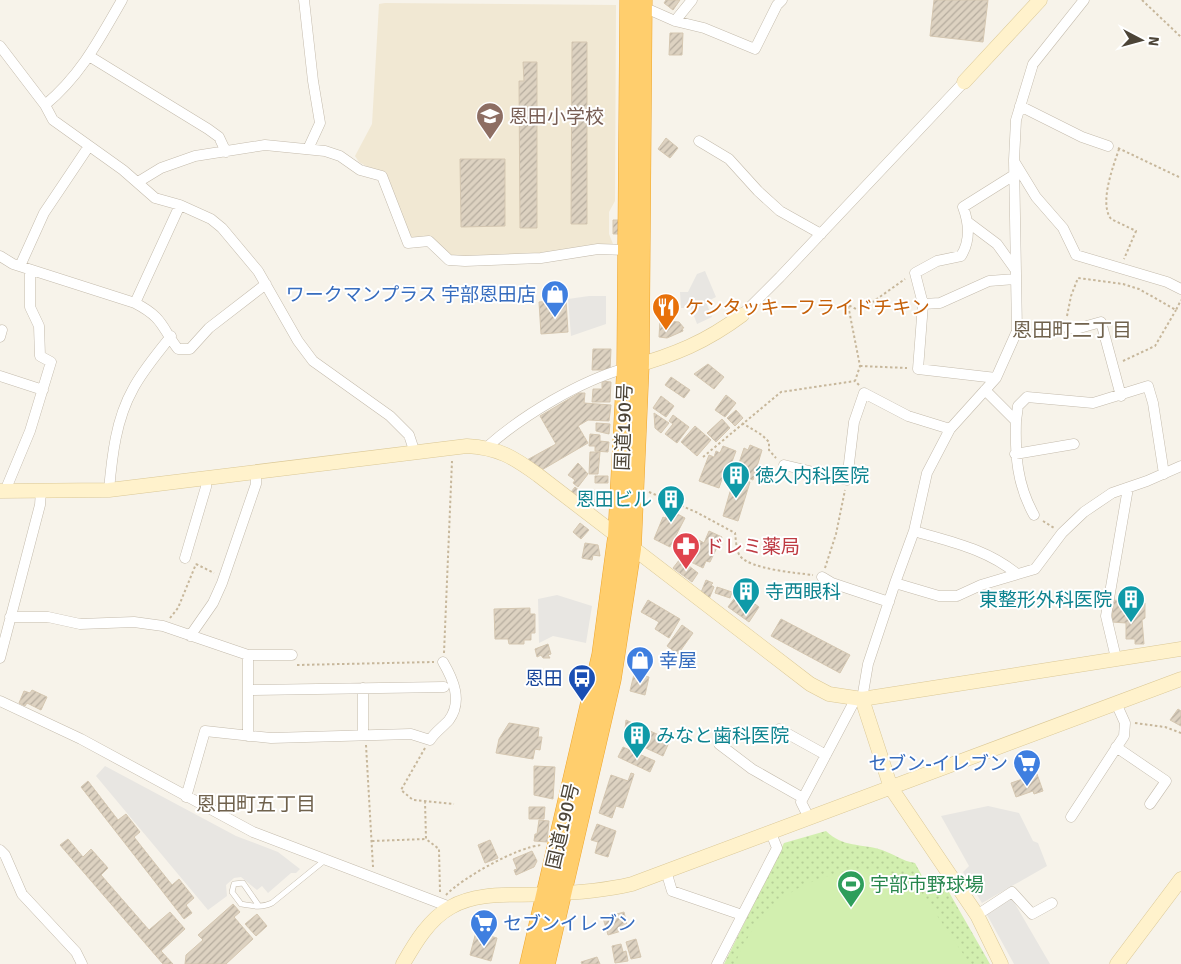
<svg xmlns="http://www.w3.org/2000/svg" width="1181" height="964" viewBox="0 0 1181 964" font-family="Signika,'Noto Sans JP',sans-serif">
<style>
.education{fill:#f1e8d3}
.green{fill:url(#green-dots)}
.pitch{fill:#d2efaf}
.parking{fill:#e8e6e2}
.building{fill:url(#building-hatch);stroke:#d5c7b1}
.lines{fill:none;stroke-linecap:round;stroke-linejoin:round}
.lane-casing{stroke:#c4bbac;stroke-width:6}
.street-casing{stroke:#c4bbac;stroke-width:11}
.secondary-casing{stroke:#dbc896;stroke-width:15}
.highway-casing{stroke:#efa62c;stroke-width:19}
.path{stroke:#c7b79b;stroke-width:2;stroke-dasharray:2.5 2.5;stroke-linecap:butt}
.lane{stroke:#fff;stroke-width:5}
.street{stroke:#fff;stroke-width:10}
.secondary{stroke:#fff2cc;stroke-width:14}
.highway{stroke:#ffce6d;stroke-width:18}
.labels{text-anchor:middle;stroke-width:4;stroke-linejoin:round;paint-order:stroke}
.education-label{font-size:19px;fill:#785e54;stroke:#fff;text-anchor:start}
.shop-label{font-size:19px;fill:#366cbe;stroke:#fff;text-anchor:end}
.food-label{font-size:19px;fill:#c56008;stroke:#fff;text-anchor:start}
.street-label{font-size:19px;fill:#4c4437;stroke:#fff}
.culture-label{font-size:19px;fill:#0d838f;stroke:#fff;text-anchor:start}
.health-label{font-size:19px;fill:#be3a42;stroke:#fff;text-anchor:start}
.transit-label{font-size:19px;fill:#164399;stroke:#fff;text-anchor:end}
.leisure-label{font-size:19px;fill:#27864d;stroke:#fff;text-anchor:start}
.neighbourhood-label{font-size:20px;fill:#70624d;stroke:#fff}
</style>
<defs>
<pattern id="green-dots" width="8" height="8" patternUnits="userSpaceOnUse" patternTransform="scale(1.25)"><rect width="8" height="8" fill="#d2efaf"/><path d="M2 2h.1M6 6h.1" fill="none" stroke="#b6ce97" stroke-width="1.8" stroke-linecap="round"/></pattern>
<pattern id="building-hatch" width="6" height="6" patternUnits="userSpaceOnUse" patternTransform="scale(1.25)"><rect width="6" height="6" fill="#ddd2c1"/><path d="M-1 1l2-2M0 6l6-6M5 7l2-2" fill="none" stroke="#b5ac9e"/></pattern>
</defs>
<rect width="100%" height="100%" fill="#f7f3ea"/>
<path class="education" d="M385 3 616 5 615 201 609 212V234L613 244 543 255 473 258 447 256 431 238H408L373 170 359 162 355 156 372 124 379 4Z"/>
<path class="green" d="M826 831C844 848 860 843 882 850 894 854 902 861 915 863L922 876 946 887 990 964H724L784 843Z"/>
<path class="pitch" d="M851 870 886 871 899 891 910 883 915 891 919 889 970 964H735C758 907 792 883 851 870Z"/>
<path class="parking" d="M705 271 716 297 706 302 712 317 697 324 691 308H681L680 292H688L697 274Z
M589 296H606V324L571 336 568 299Z
M557 595 592 606 586 643 553 636 539 643 538 599Z
M105 766 236 836 278 852 300 869 296 873H291L268 893 262 886 257 890 241 877 234 878 226 885 227 896 208 910 96 776Z
M988 806 1019 813 1033 841 1038 843 1047 866 982 903 963 872 969 866 941 816Z
M1011 897 1050 964H1014L986 913Z"/>
<path class="building" d="M666 0H680L673 10 664 3Z
M934 0H988L983 42 930 36Z
M670 33H683L682 55H669Z
M572 42H587V224H571Z
M523 62H537V228H520L519 81H524Z
M666 138 678 148 670 158 658 149Z
M460 159H505V226L461 227Z
M613 220H619V234H613Z
M566 300 568 332 541 334 539 302Z
M660 320 679 322 684 328H682L683 331 667 338 659 337Z
M593 349H611L610 370H592Z
M708 364 724 377 714 389 694 374Z
M671 377 690 390 684 398 665 385Z
M602 381 611 382 610 402H592L593 389H602Z
M579 393H585L584 403 611 405 609 421 588 420 578 426 588 443 540 471 527 460 556 444 540 416Z
M726 395 736 403 725 417 715 410Z
M661 396 674 406 666 417 653 408Z
M736 410 743 418 735 426 727 418Z
M654 413 669 423 661 433 655 428Z
M673 415 689 427 677 443 665 434 673 424 669 421Z
M722 419 730 428 716 442 707 433Z
M596 423 610 424 609 434 596 431Z
M695 426 711 440 697 456 681 442Z
M590 434 600 435V441L609 442 608 452 595 451V446H589Z
M750 445 762 450 753 480 743 476 744 472 737 469 744 448 748 450Z
M723 446 736 451 727 475 724 473 719 488 699 481 709 455 714 457 716 451 720 453Z
M590 452H600L598 474H589Z
M578 463 588 474 578 487 573 483 575 480 568 475Z
M595 476H608V483H595Z
M734 478 750 482 738 521 723 516Z
M575 487 587 497 583 503 571 492Z
M589 491 600 492V498L594 503H589Z
M670 510 685 518 670 547 654 539 663 517 665 518Z
M580 523 589 530 581 539 573 532Z
M709 531 722 537 710 562 706 561 703 568 689 561 699 540 704 543Z
M585 543 598 545 600 556 593 555 592 560 582 558Z
M680 559 698 573 692 582 673 568Z
M706 580 713 583 711 585 714 587 709 599 700 595Z
M717 587 732 592 730 598 715 593Z
M736 596 745 603 748 599 759 607 749 622 728 607Z
M648 600 680 619 669 638 655 629 659 622 641 612Z
M1113 600 1145 603V618L1142 620 1144 644H1135V639H1126V623L1112 622Z
M530 608V614H535V633H531V640H524V644H509L508 639H495L494 609Z
M781 619 850 655 840 673 771 636Z
M682 625 693 633 678 654 667 646Z
M548 644 551 654 548 655 550 658H543L541 655 537 657 535 649Z
M634 674 649 677 645 695 630 691Z
M32 690 47 697 41 710 27 703 25 706 19 703 24 691 30 693Z
M1178 709 1181 711V726L1170 720Z
M626 720 670 740 663 756 624 738Z
M509 723 539 728 538 737H542L540 750 535 749 533 759 496 753 499 739Z
M623 747 655 761 650 772 618 757Z
M534 766 555 767 553 799 534 795Z
M631 773 634 774 623 808 616 806 612 818 599 813 611 775 628 781Z
M1037 774 1043 791 1034 794 1033 791 1016 797 1011 783Z
M88 781 118 820 126 814 140 832 134 837 172 885 179 879 194 898 186 905 192 913 184 919 81 787Z
M529 807H545L544 819H529Z
M539 820 549 821 547 842 534 841 535 834H537Z
M597 824 616 831 608 857 595 853 598 842 591 840Z
M68 839 83 857 91 849 108 868 101 875 149 930 170 912 185 929 161 951 173 964H163L60 845Z
M490 840 498 858 485 863 478 845Z
M532 851 537 861 534 867 516 875 514 870 517 869 513 859Z
M233 904 240 912 234 917 253 939 226 964H185L186 955 203 940 198 935Z
M624 912 628 929 608 935 603 918Z
M257 914 267 926 256 936 245 924Z
M476 932 497 938 491 961 470 955Z
M636 939 641 957 631 959 626 942Z
M621 944 623 952 626 951 628 961 615 963 612 946Z
M597 957 600 964H582L581 962Z"/>
<g class="lines">
<g class="lane-casing">
<path id="lane" d="M259 906 243 883 234 884 232 892 241 904C252 906 262 908 272 903L325 860"/>
</g>
<g class="street-casing">
<path id="street" d="M304 0 313 81 320 123 308 149
M641 6 675 21 704 28 755 49 777 5 782 0
M675 21 692 0
M0 46 45 105 53 120 123 170 155 198 180 205 211 219 222 228 258 271 298 341 313 361 390 416 409 435 415 453
M89 56 208 129 219 137 226 152
M45 105C81 75 99 40 122 0
M1020 106 1082 137 1108 146
M699 141 729 159 758 191 780 211 821 234
M1014 161 1036 197 1063 228 1076 255 1167 282 1181 289
M138 182 161 168 195 156 265 145 325 151 340 156 360 170 382 176 408 243 429 241 449 260 465 261 541 258 598 249 626 250
M969 223 997 244 1015 269
M0 256 13 264 135 303C164 318 161 327 178 349H190L209 328 266 284
M20 266 44 213 89 146
M135 303 180 205
M923 304 940 303 989 281 1015 279
M742 315 780 277 964 82
M1066 327 1076 329 1101 322 1121 396
M0 337 2 330
M0 376 43 390
M996 378 918 369 923 304 915 273 937 261 961 256C971 240 969 223 963 207L1014 175
M985 390 1016 421C1015 455 1017 485 1034 515
M1016 421 1018 406 1027 397 1093 403 1148 386 1153 403 1164 474
M487 447C523 415 580 381 626 368
M1015 454 1074 444
M784 465 847 480 854 422 864 393 908 416 950 429
M109 490C112 456 116 419 133 389 143 370 158 353 171 336
M5 491 30 431 51 362 40 356 39 326 30 307V270
M914 531C951 542 987 549 1017 574
M185 558 206 487V479
M822 577 832 583 889 602
M895 583 939 596H957L981 585 1035 569 1062 533 1084 512 1112 493 1147 481 1181 466
M10 617H48L80 624 134 622 163 626 248 655H292
M190 636 213 603 222 583 256 484V473
M248 655V736
M0 658 40 505 41 491
M1116 658 1106 616 1128 488
M363 688V735
M248 690 444 687
M862 699 868 664 895 583 914 531 927 473 950 429 996 378 1017 331 1014 160 1016 120 1033 64 1084 0
M0 701 81 739 253 832 450 907
M779 729 826 755
M719 744 752 769 803 798
M1116 747 1166 781 1150 804
M186 797 205 731 271 738 411 734 430 740C435 732 443 727 449 720 463 701 453 679 443 662
M1071 817 1124 736 1125 723 1116 703
M809 818 801 802 856 698
M0 850 5 855 22 894 76 952 82 964
M666 871 672 891 742 915
M977 915 1012 892 1032 914 1052 903
M717 964 777 848 771 833"/>
</g>
<g class="secondary-casing">
<path id="secondary" d="M964 82 1040 0
M631 367C674 355 706 342 742 315
M0 491 109 490 467 446C499 448 513 457 538 475L810 684 829 694 862 699 1181 649
M862 699 891 788 977 915 1001 964
M403 964C415 943 429 919 451 907 479 891 514 896 545 894 574 893 603 891 632 884L1181 679
M1117 964 1181 879"/>
</g>
<g class="highway-casing">
<path id="highway" d="M529 964 601 655 617 536 626 368 629 0
M546 964 612 679 632 549 640 364 643 0"/>
</g>
<path class="path" d="M1142 0 1181 37
M1118 148 1181 178
M1119 149C1113 167 1099 203 1111 219L1136 231 1124 259
M1067 316 1071 296 1078 278 1123 284 1139 289 1176 310 1181 300
M1027 330 1057 328
M1123 361 1155 346 1176 310
M860 366 907 368
M859 385 855 381 860 366 848 305 856 309 867 306 905 279
M742 423 762 435 769 442V450L776 458
M703 457 781 392 855 381
M649 492 696 512 735 533C736 540 736 550 740 556 750 569 796 573 813 575
M1043 521 1054 528
M196 564 214 573
M825 568 836 534 845 490
M170 618 178 608 196 564
M444 653 452 461
M297 665 434 662
M1135 723 1165 727 1181 733
M366 745 373 867
M425 748 401 790 413 800 454 804
M425 801 426 839 439 849 440 892
M372 841 426 839
M446 895C462 878 519 846 542 845"/>
<use href="#lane" class="lane"/>
<use href="#street" class="street"/>
<use href="#secondary" class="secondary"/>
<use href="#highway" class="highway"/>
</g>
<defs>
<g id="school-pin" transform="scale(1.4375)"><path d="M0 17L-7.5 6A9.5 9.5 0 1 1 7.5 6Z" fill="#8d6e63" stroke="#fff"/><path d="M0-5L7-2L0 1L-7-2ZM-4 1L0 2.5L4 1V4Q0 6-4 4Z" fill="#fff"/></g>
<g id="shop-pin" transform="scale(1.4375)"><path d="M0 17L-7.5 6A9.5 9.5 0 1 1 7.5 6Z" fill="#3f7fe0" stroke="#fff"/><path d="M-5-2.5h2.3a2.7 3.5 0 0 1 5.4 0H5L5.5 6h-11ZM-1.5-2.5h3a1.5 2.3 0 0 0-3 0Z" fill="#fff"/></g>
<g id="restaurant-pin" transform="scale(1.4375)"><path d="M0 17L-7.5 6A9.5 9.5 0 1 1 7.5 6Z" fill="#e8710a" stroke="#fff"/><path d="M-5-6h1v4h1v-4h1v4h1v-4h1v5L-1.5 .5V6h-2V.5L-5-1ZM5-6V6H3V1.5H1.5Q1.5-4 5-6Z" fill="#fff"/></g>
<g id="building-pin" transform="scale(1.4375)"><path d="M0 17L-7.5 6A9.5 9.5 0 1 1 7.5 6Z" fill="#0f9aa8" stroke="#fff"/><path d="M-4-6H4V6H1V3H-1V6H-4ZM-2.5-4.3h1.7v1.8h-1.7ZM.8-4.3h1.7v1.8H.8ZM-2.5-1h1.7V.8h-1.7ZM.8-1h1.7V.8H.8Z" fill="#fff"/></g>
<g id="pharmacy-pin" transform="scale(1.4375)"><path d="M0 17L-7.5 6A9.5 9.5 0 1 1 7.5 6Z" fill="#e0444e" stroke="#fff"/><path d="M-2-6h4v4h4v4h-4v4h-4v-4h-4v-4h4Z" fill="#fff"/></g>
<g id="bus-pin" transform="scale(1.4375)"><path d="M0 17L-7.5 6A9.5 9.5 0 1 1 7.5 6Z" fill="#1a4fb4" stroke="#fff"/><path d="M-5-6H5V4H4V6H2V4H-2V6H-4V4H-5ZM-3.5-4V0h7V-4ZM-3.5 1.2v1.5H-2V1.2ZM2 1.2v1.5H3.5V1.2Z" fill="#fff"/></g>
<g id="supermarket-pin" transform="scale(1.4375)"><path d="M0 17L-7.5 6A9.5 9.5 0 1 1 7.5 6Z" fill="#3f7fe0" stroke="#fff"/><path d="M-6-5.5h2.5l.6 2H6L4.5 2H-2.5L-4.4-4H-6ZM-1.5 3.2a1.3 1.3 0 1 0 .1 0ZM3 3.2a1.3 1.3 0 1 0 .1 0Z" fill="#fff"/></g>
<g id="stadium-pin" transform="scale(1.4375)"><path d="M0 17L-7.5 6A9.5 9.5 0 1 1 7.5 6Z" fill="#2e9e5b" stroke="#fff"/><path d="M0-5a6.5 5 0 1 0 0 10a6.5 5 0 1 0 0-10ZM-3.5-1.8h7v3.6h-7Z" fill="#fff"/></g>
</defs>
<g fill-rule="evenodd">
<use href="#school-pin" x="490" y="116"/>
<use href="#shop-pin" x="555" y="294"/>
<use href="#restaurant-pin" x="666" y="307"/>
<use href="#building-pin" x="736" y="475"/>
<use href="#building-pin" x="671" y="499"/>
<use href="#pharmacy-pin" x="686" y="546"/>
<use href="#building-pin" x="746" y="591"/>
<use href="#building-pin" x="1131" y="599"/>
<use href="#shop-pin" x="640" y="660"/>
<use href="#bus-pin" x="582" y="678"/>
<use href="#building-pin" x="637" y="735"/>
<use href="#supermarket-pin" x="1027" y="763"/>
<use href="#stadium-pin" x="851" y="884"/>
<use href="#supermarket-pin" x="484" y="923"/>
</g>
<g class="labels">
<g class="education-label">
<text x="509" y="123">恩田小学校</text>
</g>
<g class="shop-label">
<text x="536" y="301">ワークマンプラス 宇部恩田店</text>
<text x="659" y="667" text-anchor="start">幸屋</text>
<text x="1008" y="770">セブン-イレブン</text>
<text x="503" y="930" text-anchor="start">セブンイレブン</text>
</g>
<g class="food-label">
<text x="685" y="314">ケンタッキーフライドチキン</text>
</g>
<g class="street-label">
<text transform="translate(623 427) rotate(-88)" y="7">国道190号</text>
<text transform="translate(562 826) rotate(-77)" y="7">国道190号</text>
</g>
<g class="culture-label">
<text x="755" y="482">徳久内科医院</text>
<text x="652" y="506" text-anchor="end">恩田ビル</text>
<text x="765" y="598">寺西眼科</text>
<text x="1112" y="606" text-anchor="end">東整形外科医院</text>
<text x="656" y="742">みなと歯科医院</text>
</g>
<g class="health-label">
<text x="705" y="553">ドレミ薬局</text>
</g>
<g class="transit-label">
<text x="563" y="685">恩田</text>
</g>
<g class="leisure-label">
<text x="870" y="891">宇部市野球場</text>
</g>
<g class="neighbourhood-label">
<text x="1072" y="337">恩田町二丁目</text>
<text x="256" y="811">恩田町五丁目</text>
</g>
</g>
<g transform="translate(1141 40) rotate(96)" stroke="#ffffff" stroke-width="4" paint-order="stroke">
<path d="M0-4L9 19L0 12L-9 19Z" fill="#4c4437"/>
<text y="-8" font-size="14" font-weight="bold" text-anchor="middle" fill="#4c4437">N</text>
</g>
</svg>
